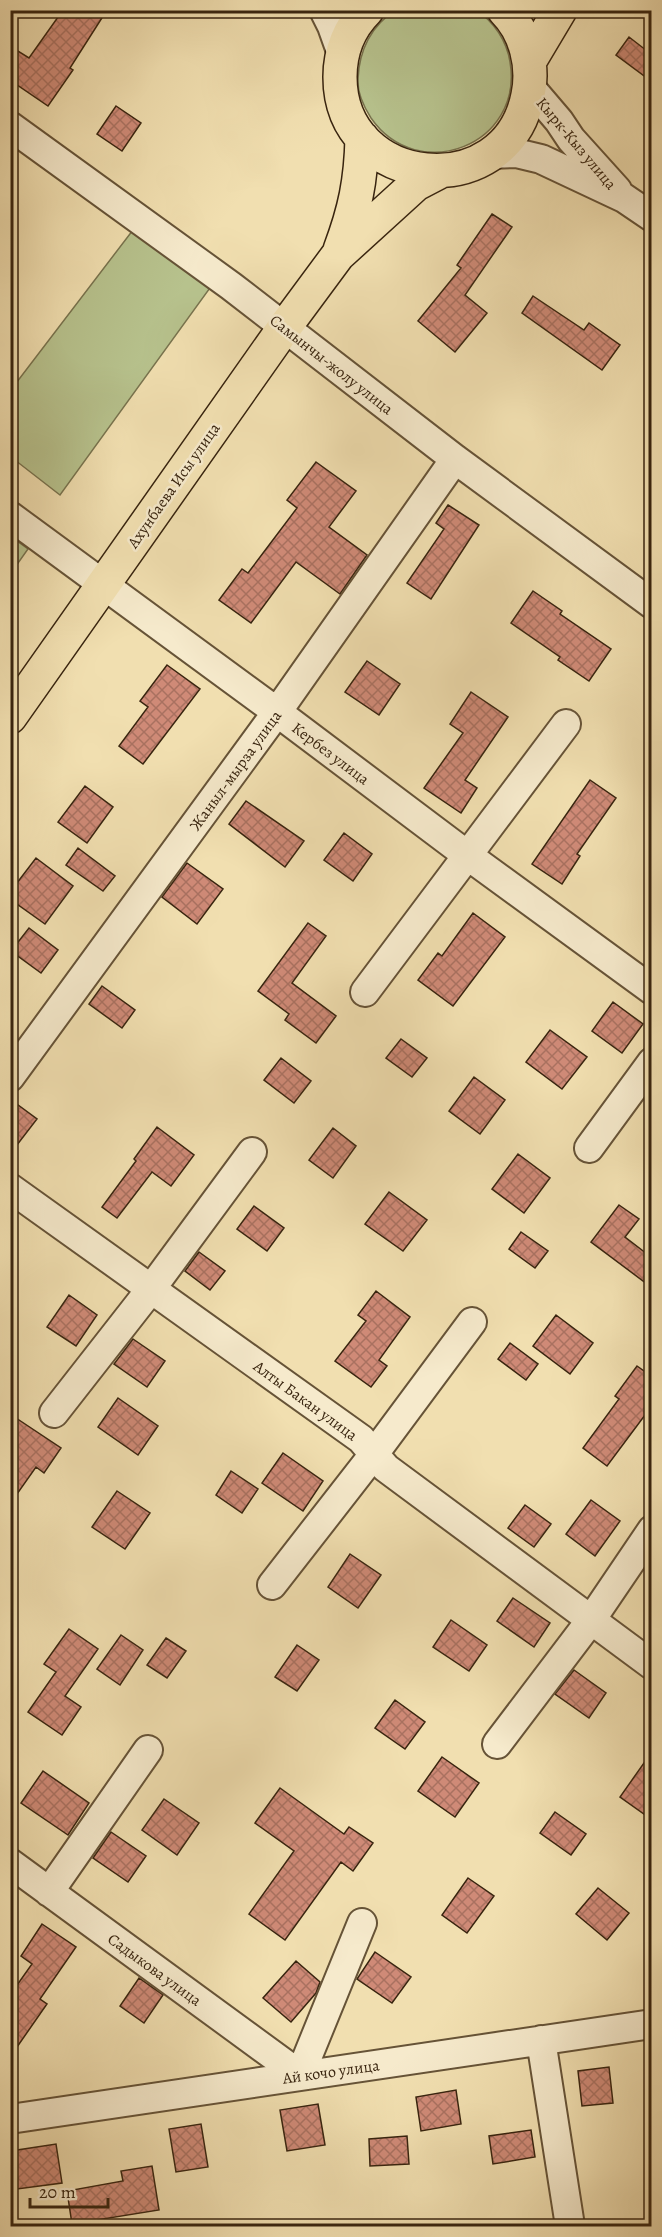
<svg xmlns="http://www.w3.org/2000/svg" width="662" height="2237" viewBox="0 0 662 2237" font-family="Alegreya,serif">
<style>
.green{fill:#b7c28d;stroke:#78734e;stroke-width:1.5}
.building{fill:url(#building-cross-hatch);stroke:#38240f;stroke-width:1.5}
.lines{fill:none;stroke-linecap:round;stroke-linejoin:round}
.minor-casing{stroke:#665337;stroke-width:32}
.major-casing{stroke:#38240f;stroke-width:36}
.minor{stroke:#f6eacc;stroke-width:28}
.major{stroke:#f1dfb0;stroke-width:33}
.labels{text-anchor:middle;stroke-width:5;stroke-linejoin:round;paint-order:stroke}
.street-label{font-size:16px;fill:#38240f;stroke:#f6eacc}
</style>
<defs>
<pattern id="building-cross-hatch" width="8" height="8" patternUnits="userSpaceOnUse" patternTransform="scale(1.5)"><rect width="8" height="8" fill="#cf8a77"/><path d="M0 0l8 8M0 8l8-8" fill="none" stroke="#a97160"/></pattern>
</defs>
<rect width="100%" height="100%" fill="#f1dfb0"/>
<filter id="stains"><feTurbulence type="fractalNoise" baseFrequency=".00333" numOctaves="4"/><feColorMatrix values="0 0 0 0 .2 0 0 0 0 .09 0 0 0 0 .02 0 0 0 .5 -.17"/></filter>
<radialGradient id="worn" r=".72"><stop offset=".6" stop-color="#630" stop-opacity="0"/><stop offset="1" stop-color="#630" stop-opacity=".3"/></radialGradient>
<path class="green" d="M396 10H476C494 21 507 42 510 62 524 145 418 186 371 118 364 107 357 92 358 79 359 51 371 25 396 10Z
M136 226 215 281 60 495 11 457 10 391Z
M10 536 28 549 11 573H10Z"/>
<path class="building" d="M63 10H107L70 68 73 70 48 106 10 80V46L29 58Z
M629 37 651 54V81L616 55Z
M116 106 141 123 122 151 97 134Z
M492 214 512 227 465 295 487 313 455 352 418 321 461 268 457 265Z
M533 296 584 330 589 323 620 345 602 370 522 313Z
M316 462 356 491 329 527 367 555 340 594 296 562 251 623 219 600 242 569 248 573 297 508 287 500Z
M448 505 479 525 431 599 407 583 444 529 436 523Z
M533 591 562 611 560 614 611 649 589 681 558 660 560 657 511 623Z
M367 661 400 684 379 715 345 692Z
M167 665 200 689 143 764 119 746 148 707 140 701Z
M471 692 508 717 465 780 477 788 461 813 424 788 463 733 450 724Z
M590 780 616 798 577 854 580 856 562 884 532 864Z
M85 786 113 807 87 843 58 822Z
M246 801 304 841 285 867 229 824Z
M344 833 372 854 353 881 324 860Z
M78 848 115 876 103 891 66 865Z
M36 858 73 886 45 924 10 899V892Z
M187 863 223 889 197 924 162 897Z
M473 913 505 937 453 1006 418 980 438 953 442 956Z
M308 923 326 936 292 983 336 1016 316 1043 285 1020 289 1014 258 991Z
M29 928 58 950 41 973 11 951Z
M102 986 135 1010 122 1028 89 1004Z
M613 1002 643 1024 622 1053 592 1031Z
M550 1030 587 1057 562 1089 526 1062Z
M401 1039 427 1058 412 1077 386 1058Z
M281 1058 311 1081 294 1103 264 1080Z
M474 1077 505 1100 480 1134 449 1111Z
M10 1099 37 1119 10 1154Z
M157 1127 194 1155 171 1186 152 1172 117 1218 102 1207 136 1161 134 1159Z
M333 1128 356 1146 333 1178 309 1160Z
M518 1154 550 1178 524 1213 492 1189Z
M389 1192 427 1220 403 1251 365 1224Z
M619 1205 639 1219 625 1237 651 1257V1287L591 1242Z
M254 1206 284 1228 267 1251 237 1229Z
M521 1232 548 1251 535 1268 509 1249Z
M199 1252 225 1271 210 1290 185 1271Z
M376 1291 410 1317 379 1360 387 1366 371 1387 335 1361 366 1321 358 1315Z
M69 1295 97 1315 76 1346 47 1327Z
M556 1315 593 1343 570 1374 533 1346Z
M133 1339 165 1361 147 1387 114 1364Z
M510 1343 538 1364 526 1380 498 1359Z
M637 1366 651 1376V1407L607 1466 583 1448 619 1399 615 1396Z
M118 1398 158 1426 138 1455 98 1427Z
M10 1414 61 1448 44 1473 36 1467 10 1504Z
M283 1453 323 1481 303 1511 262 1483Z
M231 1471 258 1489 242 1513 216 1495Z
M117 1491 150 1513 125 1549 92 1527Z
M591 1500 620 1521 595 1556 566 1534Z
M525 1505 551 1524 534 1547 508 1528Z
M350 1554 381 1575 358 1608 328 1587Z
M513 1598 550 1623 534 1647 497 1621Z
M451 1620 487 1645 469 1671 433 1647Z
M69 1629 98 1649 65 1696 81 1707 62 1735 28 1712 56 1672 44 1664Z
M121 1635 143 1650 120 1685 97 1669Z
M166 1638 186 1651 167 1678 147 1665Z
M297 1645 319 1660 297 1691 275 1677Z
M574 1670 606 1693 589 1718 555 1694Z
M395 1700 425 1722 405 1749 375 1728Z
M651 1753V1819L620 1797Z
M442 1757 479 1783 455 1817 418 1791Z
M43 1771 89 1803 68 1835 21 1803Z
M280 1788 344 1834 349 1827 373 1843 353 1871 341 1862 285 1940 249 1914 294 1851 255 1823Z
M164 1799 199 1823 177 1855 142 1830Z
M555 1812 586 1834 571 1855 540 1833Z
M111 1832 146 1856 128 1882 93 1858Z
M468 1878 494 1896 467 1933 442 1915Z
M598 1888 629 1913 607 1940 576 1914Z
M42 1924 76 1947 40 1999 47 2004 10 2057V1995L32 1964 21 1956Z
M375 1952 411 1977 392 2003 357 1979Z
M296 1961 320 1982 316 1993 291 2022 263 1998Z
M139 1978 163 1995 144 2023 120 2006Z
M609 2067 613 2103 582 2106 578 2071Z
M456 2090 461 2124 421 2131 416 2097Z
M318 2104 325 2145 287 2151 280 2110Z
M201 2124 208 2167 176 2172 169 2129Z
M531 2130 535 2157 493 2164 489 2136Z
M407 2136 409 2164 370 2166 369 2139Z
M56 2144 62 2183 17 2189 11 2151Z
M152 2166 159 2210 72 2224 67 2191 123 2181 121 2171Z"/>
<g class="lines">
<g class="minor-casing">
<path id="minor" d="M324 10 332 26 342 54
M530 87 559 121 571 139 617 190
M10 126 231 286 455 459 652 604
M491 154 516 153 541 159 624 198 652 217
M10 516 277 712 467 855 652 990
M365 992 566 724
M10 1077 277 712 455 459
M589 1148 652 1062
M10 1188 361 1439 386 1468 652 1665
M54 1413 151 1289 252 1152
M272 1585 374 1454 472 1322
M497 1744 591 1620 652 1530
M10 1863 300 2075 362 1923
M49 1892 148 1750
M541 2040 570 2226
M10 2119 652 2024"/>
</g>
<g class="major-casing">
<path id="major" d="M367 10C349 28 340 52 340 77 340 190 507 206 528 95 534 66 526 32 504 10
M529 62 560 10
M340 250C355 210 361 181 362 138
M10 717 284 328 338 255 416 184 439 172"/>
</g>
<use href="#minor" class="minor"/>
<use href="#major" class="major"/>
</g>
<g class="labels">
<g class="street-label">
<text transform="translate(577 143) rotate(50)" y="6">Кырк-Кыз улица</text>
<text transform="translate(332 364) rotate(38)" y="6">Самынчы-жолу улица</text>
<text transform="translate(173 485) rotate(-55)" y="6">Ахунбаева Исы улица</text>
<text transform="translate(331 753) rotate(37)" y="6">Кербез улица</text>
<text transform="translate(235 770) rotate(-54)" y="6">Жаныл-мырза улица</text>
<text transform="translate(306 1400) rotate(36)" y="6">Алты Бакан улица</text>
<text transform="translate(155 1969) rotate(36)" y="6">Садыкова улица</text>
<text transform="translate(331 2071) rotate(-8)" y="6">Ай кочо улица</text>
</g>
</g>
<rect width="662" height="2237" fill="none" stroke="#f1dfb0" stroke-width="36"/>
<rect x="12" y="12" width="638" height="2213" fill="none" stroke="#38240f" stroke-width="3"/>
<rect x="18" y="18" width="626" height="2201" fill="none" stroke="#38240f" stroke-width="1.5"/>
<path d="M30 2198v9h78v-9" fill="none" stroke="#38240f" stroke-width="3"/>
<text x="39" y="2198" font-size="18" fill="#38240f" stroke="#f6eacc" stroke-width="4.5" paint-order="stroke">20 m</text>
<rect width="100%" height="100%" filter="url(#stains)"/>
<rect width="100%" height="100%" fill="url(#worn)"/>
</svg>
